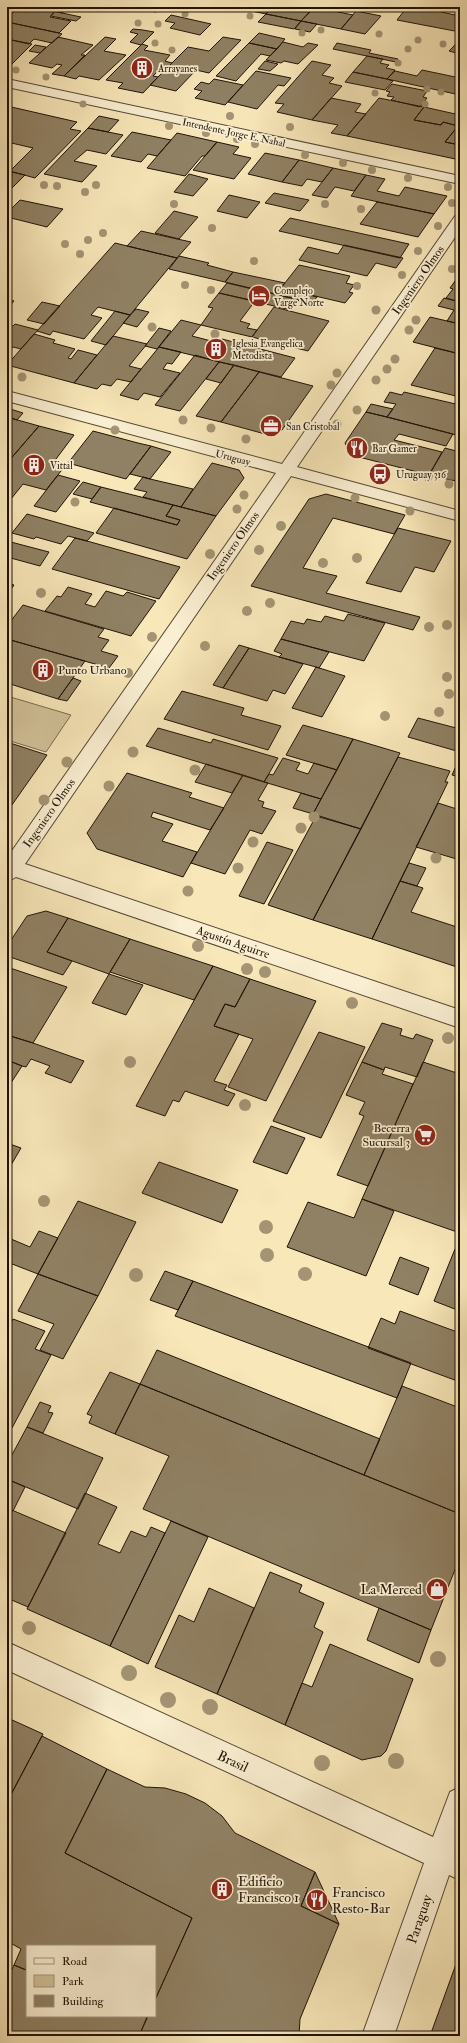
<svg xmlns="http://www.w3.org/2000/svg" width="467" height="2043" viewBox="0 0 467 2043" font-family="'IM FELL Double Pica',serif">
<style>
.green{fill:#d3c39b;stroke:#7a6b51}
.building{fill:#908164;stroke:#201307}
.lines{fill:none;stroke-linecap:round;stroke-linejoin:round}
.minor-casing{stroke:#564834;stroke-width:2}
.minor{fill:#faefd2;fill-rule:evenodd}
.tree{fill:#a49474}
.labels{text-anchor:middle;stroke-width:3.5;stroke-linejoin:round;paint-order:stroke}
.far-poi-label{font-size:10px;fill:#201307;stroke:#faefd2;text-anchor:start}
.far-street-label{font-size:10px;fill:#201307;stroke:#faefd2}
.street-label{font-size:12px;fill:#201307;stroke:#faefd2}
.poi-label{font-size:12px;fill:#201307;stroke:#faefd2;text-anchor:start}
.near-poi-label{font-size:14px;fill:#201307;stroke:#faefd2;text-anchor:start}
.near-street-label{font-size:14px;fill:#201307;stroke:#faefd2}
</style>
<rect width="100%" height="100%" fill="#f8e7b9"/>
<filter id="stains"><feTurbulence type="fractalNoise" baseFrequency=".005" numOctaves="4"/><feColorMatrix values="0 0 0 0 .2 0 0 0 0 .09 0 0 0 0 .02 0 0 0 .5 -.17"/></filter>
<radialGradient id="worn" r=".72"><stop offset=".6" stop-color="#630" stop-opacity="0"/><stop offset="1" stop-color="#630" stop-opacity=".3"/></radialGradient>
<path class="green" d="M7 696 71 715 46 752 7 740Z"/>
<path class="building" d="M8 7H33L55 11 50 17 71 21 59 33 7 22V18L17 9Z
M33 7H81L77 11 67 9 62 13Z
M130 7H162L156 12Z
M232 7H272L266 14Z
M272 7H298L312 10 301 21 266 14Z
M314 7 353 15 341 29 301 21Z
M407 7H436L444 9 441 12 460 16V32L397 20Z
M55 11 62 13 81 17 76 21 51 16Z
M356 11 381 16 365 34 341 29Z
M266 14 301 21 294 29 258 22Z
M171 15 211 24 200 35 170 28 175 23 165 21Z
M301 21 317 24 310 32 295 29Z
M7 22 59 33 62 34 52 43 34 39 29 44 7 39Z
M133 29 143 30 154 32 141 45 130 42 138 34 130 32Z
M259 33 285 39 277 49 249 43Z
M58 37 93 45 81 55H85L64 76 52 74 62 65 57 64 52 68 29 63Z
M105 37 116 39 104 51 126 55 99 80 79 76 76 79 64 76Z
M223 37 241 40 209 73 196 70 176 91 150 85 188 47 209 51Z
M7 39 32 44 11 65 7 64Z
M460 39V54L449 51 453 47Z
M283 42 303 47 308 43 318 45 298 64 284 61 281 63 266 60Z
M249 43 277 49 270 56 261 54 236 81 216 76Z
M337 43 371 50 369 53 398 59 396 62 333 49Z
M142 44 148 46 144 50 170 55 165 61 172 63 165 70 160 69 153 76 158 77 143 93 118 88 123 83 106 80Z
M35 45 46 47 40 53 29 51Z
M367 56 383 59 380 63 389 65 386 68 395 70 387 79 353 72Z
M265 61 278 64 270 71 258 69Z
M312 61 331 65 322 75 334 78 329 83 342 86 312 120 277 112 284 104 275 103Z
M422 70 460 78V95L387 79 395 71 417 76Z
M256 71 291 78 284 86 278 85 257 109 228 102Z
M353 72 387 79 393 81 385 90 345 82Z
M214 79 243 85 225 105 195 98 202 91 194 89 201 82 209 84Z
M392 84 427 91 423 97 427 98 420 107 391 100 394 97 387 96 390 92 386 91Z
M331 98 361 104 355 112 366 114 347 136 331 133 338 125 312 120Z
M379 98 424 107 414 120 441 125 443 122 458 126 445 142 460 145V160L347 136Z
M7 106 77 122 70 129 81 131 35 178 10 171 33 148 7 142Z
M424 107 460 115V123L458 126 443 122 441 125 414 120Z
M99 116 118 120H119L108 132 88 128Z
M460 123V145L445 142 458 126Z
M88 128 123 135 106 154 87 150 74 161 97 166 82 182 44 174Z
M132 132 171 140 157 156 148 154 141 162 111 156Z
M177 133 217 142 205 156H202L185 176 147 168Z
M217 142 239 147 233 154 251 158 234 179 193 170Z
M265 153 299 160 282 182 248 174Z
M299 160 333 168 322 182 307 179 302 186 282 182Z
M333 168 366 175 354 191 335 187 327 198 312 195Z
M7 171 25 175 7 193Z
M189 174 208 179 193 196 174 192Z
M366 175 385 179 377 191 399 196 405 187 447 196 434 214 351 196Z
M274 193 309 200 300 211 265 203Z
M229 195 260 202 247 218 217 211Z
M20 200 63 209 47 227 7 217V213Z
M377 202 434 214 418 237 360 224Z
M174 211 198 217 179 239 155 233Z
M290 218 409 244 400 258 279 231Z
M141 231 191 242 177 258 127 246Z
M115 243 177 258 130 315 98 307 91 315 102 318 84 339 53 331 50 335 37 331Z
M344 245 403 258 396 268 376 263 367 276 299 260 308 247 338 254Z
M179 256 209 263 207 265 233 272 225 282 169 269Z
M299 265 350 276 346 283 354 285 349 292 353 293 345 303 281 288Z
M233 272 285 283 281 288 317 297 313 303 225 282Z
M458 277H460V302L446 298 453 289 450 288Z
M227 283 299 300 291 310 219 293Z
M219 293 255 301 240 321 250 324 247 328 257 330 252 337 201 325 213 308 208 307Z
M444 298 460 302V324L447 321 454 310 438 306Z
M7 299 14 301 7 309Z
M42 302 60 306 44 324 27 320Z
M274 307 329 321 308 351 252 337Z
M136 309 149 312 137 327 123 323Z
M115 311 130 315 106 345 91 341Z
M430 317 460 324V354L413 342Z
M181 320 201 325 192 336 219 343 222 339 295 358 281 377 159 347Z
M15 324 38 330 21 349 13 347 7 353V325L13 326Z
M159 328 171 331 157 349 145 346Z
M34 334 55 340 53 343 75 349 68 358 71 359 78 350 97 355 74 383 7 365Z
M113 336 147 344 129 366 141 369 131 382 117 379 111 386 102 384 97 389 74 383Z
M159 347 181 352 172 364 167 363 163 369 180 373 160 397 144 393 138 400 120 395Z
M435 348 460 354V368L455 376 460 377V397L411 385Z
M195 355 219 362 180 411 155 405Z
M219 362 234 365 221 383 206 379Z
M234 365 259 372 221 422 196 416Z
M259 372 313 386 282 430 265 434 221 422Z
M390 392 402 395 404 392 460 405V436L387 417 396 404 384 402Z
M371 404 393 409 387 417 366 412Z
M7 408 23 413 17 420 7 417Z
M366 412 387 417 453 434 446 446 399 434 394 440 442 452 429 475 351 455 345 443Z
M7 417 39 426 7 463Z
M39 426 74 435 53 463 65 466 46 490 23 484 7 504V463Z
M93 431 138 443 151 446 126 479 68 463Z
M151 446 171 452 150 479 130 474Z
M445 448 460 452V482L429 475Z
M212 463 239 470 244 478 216 516 181 507Z
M58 475 80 481 56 512 34 506Z
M143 477 150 479 193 489 181 507 143 497 147 492 134 489Z
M83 482 101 487 92 499 73 494Z
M101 487 173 505 166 516 180 520 177 525 90 502Z
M326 494 405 515 394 534 333 518 303 568 337 576 326 593 420 617 413 630 251 586 309 499Z
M173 505 216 516 187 559 96 533 114 508 177 525 180 520 166 516Z
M27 514 94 533 87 541 68 536 61 544 36 537 34 539 12 533Z
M398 528 451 541 434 572 415 567 401 592 366 583Z
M75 538 87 541 180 567 159 599 52 569Z
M7 541 49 552 40 566 7 557Z
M7 583 14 585 7 595Z
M68 587 92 594 85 604 95 607 106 591 123 596 127 592 156 601 131 636 45 611 57 596 61 597Z
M23 605 104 629 98 637 109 640 101 651 118 656 109 668 7 639V626Z
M348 614 385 623 364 661 281 639 291 621 304 624 307 619 321 622 325 616 344 621Z
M7 639 53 652 85 661 58 699 7 683Z
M281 639 329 652 319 668 316 667 279 657 282 654 274 651Z
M239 645 249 648 223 688 213 685Z
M249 648 303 664 285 694 273 690 267 701 223 688Z
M316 667 345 676 322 717 292 708Z
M73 678 81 681 67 701 58 699Z
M182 691 244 708 241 715 281 726 268 750 164 719Z
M418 718 460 729V752L408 737Z
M303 725 353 739 337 770 286 755Z
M158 728 211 743 213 739 278 758 264 782 146 746Z
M353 739 400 753 361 829 313 814Z
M7 742 47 755 7 812Z
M398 757 450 771 445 782H448L372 939 313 920Z
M460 757V777L452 775Z
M283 758 300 763 296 770 308 774 314 763 337 770 321 799 264 782 269 774 273 775Z
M206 764 243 775 232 793 195 782Z
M127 773 192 793 189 797 224 808 210 830 153 812 151 817 173 824 162 841 197 852 183 877 97 849 87 833Z
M243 775 268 783 258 800 264 802 262 807 276 811 262 834 250 830 225 874 191 863Z
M301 793 321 799 313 814 293 808Z
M438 803 460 810V860L416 847Z
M316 816 361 829 313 920 268 905Z
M267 842 293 850 264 904 239 896Z
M409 863 426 868 417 886 400 881Z
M400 881 423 888 411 912 460 928V968L372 939Z
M46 911 68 918 47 952 72 961 63 975 7 956V946L27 916Z
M68 918 130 939 109 974 47 952Z
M130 939 213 966 194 1000 110 972Z
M213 966 250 979 235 1007 225 1004 214 1026 239 1034 214 1081 227 1085 224 1090 235 1094 228 1106 185 1091 179 1102 173 1100 165 1116 136 1106Z
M7 967 67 987 33 1043 7 1035Z
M109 974 143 985 126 1015 92 1003Z
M250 979 316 1001 266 1101 228 1087 253 1039 214 1026 225 1004 235 1007Z
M382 1023 402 1029 400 1035 413 1039 416 1034 433 1040 417 1077 385 1067 384 1070 362 1062Z
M319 1032 365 1047 321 1138 273 1121Z
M7 1035 33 1043 84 1061 71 1083 45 1073 50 1066 31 1059 26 1067 22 1066 7 1060Z
M7 1060 22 1066 7 1089Z
M362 1062 384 1070 382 1074 413 1084 368 1186 337 1175 364 1116 359 1114 365 1102 346 1095Z
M423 1062 460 1074V1233L362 1199Z
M271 1126 305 1138 287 1174 253 1162Z
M7 1143 21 1148 7 1172Z
M159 1162 238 1190 222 1223 142 1193Z
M362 1199 394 1211 366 1276 287 1247 308 1202 354 1218Z
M78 1201 136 1222 98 1296 38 1274Z
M39 1231 58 1238 38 1274 7 1262V1246L11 1239 30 1247Z
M455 1249 460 1251V1311L434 1301Z
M400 1257 429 1268 418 1295 389 1284Z
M165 1271 193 1281 178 1310 150 1300Z
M38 1274 98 1296 63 1359 40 1350 54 1324 18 1311Z
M193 1281 411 1363 397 1398 175 1316Z
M400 1311 460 1333V1382L368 1348 381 1318 395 1324Z
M13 1319 45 1331 35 1349 51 1355 12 1428 7 1426V1330Z
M157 1350 380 1439 364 1475 140 1384Z
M110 1372 140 1384 115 1434 89 1423 92 1416 87 1414Z
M140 1384 460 1514V1557L431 1630 143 1509 169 1456 115 1434Z
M402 1386 460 1408V1514L364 1475Z
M40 1402 51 1406 48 1412 53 1413 43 1433 27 1427Z
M27 1427 103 1458 78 1509 7 1479V1464Z
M7 1479 25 1487 13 1511 7 1508Z
M85 1493 117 1507 98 1544 120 1553 131 1531 146 1537 151 1527 165 1533 110 1646 27 1609Z
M7 1508 66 1533 28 1607 7 1598V1576L11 1569 7 1567Z
M171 1521 208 1537 148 1664 110 1646Z
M270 1572 302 1585 299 1592 324 1603 314 1627 323 1632 285 1725 217 1694Z
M209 1588 254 1608 217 1694 155 1667 179 1615 194 1622Z
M379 1608 431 1630 419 1663 367 1640Z
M330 1644 413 1679 386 1751 381 1756 362 1760 285 1725 302 1683 312 1687Z
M10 1719 43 1734 7 1802V1722Z
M42 1736 107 1769 65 1853 192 1918 155 2000V1946H27L26 1970 14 1965 21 1949 7 1941V1802Z
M107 1769 145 1787 165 1788 186 1794 205 1803 222 1816 235 1833 315 1872 301 1906 339 1924 300 2019 299 2036H139L148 2016H155V2000L192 1918 65 1853Z
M315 1872 339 1924 301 1906Z
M460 1953V2036H430Z
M14 1965 26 1970 27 1967V2016H146L147 2017 139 2036H7V1980Z"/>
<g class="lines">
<g class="minor-casing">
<path id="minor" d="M7 79 460 176V184L7 87Z
M460 215V230L297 467 460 511V521L291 476 25 864 460 1010V1028L16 877 7 882V858L276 473 7 401V391L282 464 455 216Z
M7 1642 433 1837 450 1792 460 1787V1844L458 1849 460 1850V1880L449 1875 394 2036H362L424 1863 7 1670Z"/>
</g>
<use href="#minor" class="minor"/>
</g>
<g class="tree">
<circle cx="185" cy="14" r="3.5"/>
<circle cx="250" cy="16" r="3.5"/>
<circle cx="138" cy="23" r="3.5"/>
<circle cx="158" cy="24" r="3.5"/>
<circle cx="321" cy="30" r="3.5"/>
<circle cx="302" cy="33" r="3.5"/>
<circle cx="379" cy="34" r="3.5"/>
<circle cx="418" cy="40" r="3.5"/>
<circle cx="155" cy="43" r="3.5"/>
<circle cx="443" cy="44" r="3.5"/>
<circle cx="408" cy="49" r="3.5"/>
<circle cx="172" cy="50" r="3.5"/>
<circle cx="398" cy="63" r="3.5"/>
<circle cx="16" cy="70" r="3.5"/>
<circle cx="46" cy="77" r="3.5"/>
<circle cx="427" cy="89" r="3.5"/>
<circle cx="441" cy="92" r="3.5"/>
<circle cx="375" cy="93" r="3.5"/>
<circle cx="83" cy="104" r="3.5"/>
<circle cx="425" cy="104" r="3.5"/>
<circle cx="230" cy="116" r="4"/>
<circle cx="169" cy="126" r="4"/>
<circle cx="290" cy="127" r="4"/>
<circle cx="206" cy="133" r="4"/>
<circle cx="237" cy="139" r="4"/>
<circle cx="255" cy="144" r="4"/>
<circle cx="305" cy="155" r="4"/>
<circle cx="343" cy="163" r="4"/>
<circle cx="372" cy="170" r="4"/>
<circle cx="408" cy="178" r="4"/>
<circle cx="44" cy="185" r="4"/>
<circle cx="96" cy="185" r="4"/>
<circle cx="57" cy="186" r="4"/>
<circle cx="448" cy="187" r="4"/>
<circle cx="85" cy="192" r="4"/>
<circle cx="452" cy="203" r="4"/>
<circle cx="174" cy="204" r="4"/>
<circle cx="325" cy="204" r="4"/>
<circle cx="361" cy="209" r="4"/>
<circle cx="438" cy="226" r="4"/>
<circle cx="212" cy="228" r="4"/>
<circle cx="103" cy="233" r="4"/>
<circle cx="88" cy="240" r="4"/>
<circle cx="65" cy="244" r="4"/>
<circle cx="418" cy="251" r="4"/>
<circle cx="80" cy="254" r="4"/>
<circle cx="254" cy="261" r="4"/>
<circle cx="452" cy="269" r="4"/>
<circle cx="402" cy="275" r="4"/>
<circle cx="185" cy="285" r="4"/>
<circle cx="357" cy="286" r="4"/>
<circle cx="211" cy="290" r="4"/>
<circle cx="376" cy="310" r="4.5"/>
<circle cx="416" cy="320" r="4.5"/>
<circle cx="152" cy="327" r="4.5"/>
<circle cx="409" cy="330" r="4.5"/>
<circle cx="215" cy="334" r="4.5"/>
<circle cx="395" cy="359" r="4.5"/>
<circle cx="387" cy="369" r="4.5"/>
<circle cx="337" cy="373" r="4.5"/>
<circle cx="22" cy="377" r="4.5"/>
<circle cx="376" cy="380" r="4.5"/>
<circle cx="331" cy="385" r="4.5"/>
<circle cx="357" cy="410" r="4.5"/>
<circle cx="183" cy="420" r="4.5"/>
<circle cx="337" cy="424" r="4.5"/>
<circle cx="211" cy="428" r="4.5"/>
<circle cx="115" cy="430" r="4.5"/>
<circle cx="246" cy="439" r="4.5"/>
<circle cx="428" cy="477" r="4.5"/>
<circle cx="449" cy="484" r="4.5"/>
<circle cx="244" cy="495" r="4.5"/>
<circle cx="355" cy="498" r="4.5"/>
<circle cx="75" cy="502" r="4.5"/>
<circle cx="237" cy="509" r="4.5"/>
<circle cx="410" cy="511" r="4.5"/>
<circle cx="281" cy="526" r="5"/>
<circle cx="259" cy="550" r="5"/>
<circle cx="210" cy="554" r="5"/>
<circle cx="357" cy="558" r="5"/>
<circle cx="323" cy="563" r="5"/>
<circle cx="41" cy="593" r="5"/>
<circle cx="270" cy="603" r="5"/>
<circle cx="247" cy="611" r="5"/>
<circle cx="447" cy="625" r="5"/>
<circle cx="429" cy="627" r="5"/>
<circle cx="152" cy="637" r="5"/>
<circle cx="205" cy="646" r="5"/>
<circle cx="128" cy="673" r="5"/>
<circle cx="447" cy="677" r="5"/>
<circle cx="449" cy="694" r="5"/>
<circle cx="439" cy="712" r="5"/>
<circle cx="385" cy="716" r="5"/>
<circle cx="133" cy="752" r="5.5"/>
<circle cx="67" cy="762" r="5.5"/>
<circle cx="195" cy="770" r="5.5"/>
<circle cx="109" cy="786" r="5.5"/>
<circle cx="44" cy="800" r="5.5"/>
<circle cx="314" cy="817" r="5.5"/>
<circle cx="301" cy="828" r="5.5"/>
<circle cx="253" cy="842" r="5.5"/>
<circle cx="436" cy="858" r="5.5"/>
<circle cx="238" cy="868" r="5.5"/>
<circle cx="188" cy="891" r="5.5"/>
<circle cx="198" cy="946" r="6"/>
<circle cx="247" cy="969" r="6"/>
<circle cx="265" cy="972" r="6"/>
<circle cx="352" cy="1003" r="6"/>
<circle cx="448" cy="1038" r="6"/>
<circle cx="130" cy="1062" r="6"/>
<circle cx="245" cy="1105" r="6"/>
<circle cx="44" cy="1201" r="6"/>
<circle cx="266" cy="1227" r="7"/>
<circle cx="267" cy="1255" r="7"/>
<circle cx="305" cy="1274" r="7"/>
<circle cx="136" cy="1275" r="7"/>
<circle cx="29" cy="1628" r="7"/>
<circle cx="438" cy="1659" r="8"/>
<circle cx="129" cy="1673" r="8"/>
<circle cx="168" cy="1700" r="8"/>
<circle cx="210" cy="1707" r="8"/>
<circle cx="396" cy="1761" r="8"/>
<circle cx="322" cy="1763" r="8"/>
</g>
<defs>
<g id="building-disc" transform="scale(1.15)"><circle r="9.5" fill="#8f2418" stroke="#faefd2"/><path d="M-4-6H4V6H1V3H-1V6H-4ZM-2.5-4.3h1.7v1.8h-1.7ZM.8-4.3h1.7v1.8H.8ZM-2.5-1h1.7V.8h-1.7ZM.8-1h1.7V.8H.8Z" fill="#fff"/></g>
<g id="hotel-disc" transform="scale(1.15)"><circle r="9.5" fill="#8f2418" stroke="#faefd2"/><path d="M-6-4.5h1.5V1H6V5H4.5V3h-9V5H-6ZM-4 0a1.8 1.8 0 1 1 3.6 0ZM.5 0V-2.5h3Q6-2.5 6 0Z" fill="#fff"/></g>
<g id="office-disc" transform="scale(1.15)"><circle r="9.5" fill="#8f2418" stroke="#faefd2"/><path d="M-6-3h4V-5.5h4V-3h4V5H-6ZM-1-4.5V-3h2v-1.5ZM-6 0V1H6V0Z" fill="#fff"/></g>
<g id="restaurant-disc" transform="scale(1.15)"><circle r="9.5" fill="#8f2418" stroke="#faefd2"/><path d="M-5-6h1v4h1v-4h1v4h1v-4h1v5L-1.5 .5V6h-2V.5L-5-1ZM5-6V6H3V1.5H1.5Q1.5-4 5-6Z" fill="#fff"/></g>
<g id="bus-disc" transform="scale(1.15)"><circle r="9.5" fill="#8f2418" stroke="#faefd2"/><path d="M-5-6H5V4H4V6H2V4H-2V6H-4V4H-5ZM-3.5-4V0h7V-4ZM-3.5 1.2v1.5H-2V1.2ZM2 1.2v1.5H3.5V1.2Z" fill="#fff"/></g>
<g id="supermarket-disc" transform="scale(1.15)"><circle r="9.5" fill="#8f2418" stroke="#faefd2"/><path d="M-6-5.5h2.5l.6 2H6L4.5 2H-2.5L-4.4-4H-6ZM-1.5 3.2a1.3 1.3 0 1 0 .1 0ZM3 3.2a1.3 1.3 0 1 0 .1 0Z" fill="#fff"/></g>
<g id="shop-disc" transform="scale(1.15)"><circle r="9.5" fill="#8f2418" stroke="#faefd2"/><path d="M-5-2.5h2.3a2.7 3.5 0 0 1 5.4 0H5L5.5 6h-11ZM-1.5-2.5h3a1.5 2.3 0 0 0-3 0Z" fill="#fff"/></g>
</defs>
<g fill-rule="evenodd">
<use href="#building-disc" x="142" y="68"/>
<use href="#hotel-disc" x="259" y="296"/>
<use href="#building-disc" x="216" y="349"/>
<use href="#office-disc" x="271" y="426"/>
<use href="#restaurant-disc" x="357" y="448"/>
<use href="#building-disc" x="34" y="465"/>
<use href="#bus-disc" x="380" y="474"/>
<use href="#building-disc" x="43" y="670"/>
<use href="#supermarket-disc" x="425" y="1135"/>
<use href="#shop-disc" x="437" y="1589"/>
<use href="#building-disc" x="222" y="1889"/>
<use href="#restaurant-disc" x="317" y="1900"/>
</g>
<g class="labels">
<g class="far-poi-label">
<text x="158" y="72">Arrayanes</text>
<text x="274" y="294">Complejo<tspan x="274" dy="12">Varge Norte</tspan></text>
<text x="232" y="347">Iglesia Evangelica<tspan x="232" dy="12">Metodista</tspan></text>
<text x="286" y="430">San Cristobal</text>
<text x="372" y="452">Bar Gamer</text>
<text x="50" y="469">Vittal</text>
<text x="396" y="478">Uruguay 316</text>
</g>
<g class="far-street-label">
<text transform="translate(234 132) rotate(12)" y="4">Intendente Jorge E. Nahal</text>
<text transform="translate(233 457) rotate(15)" y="4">Uruguay</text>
</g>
<g class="street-label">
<text transform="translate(418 280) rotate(-55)" y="4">Ingeniero Olmos</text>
<text transform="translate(233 546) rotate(-55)" y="4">Ingeniero Olmos</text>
<text transform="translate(49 813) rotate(-55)" y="4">Ingeniero Olmos</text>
<text transform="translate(233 942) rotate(19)" y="4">Agustín Aguirre</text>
</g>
<g class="poi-label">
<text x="58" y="674">Punto Urbano</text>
<text x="410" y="1132" text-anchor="end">Becerra<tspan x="410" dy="14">Sucursal 3</tspan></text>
</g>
<g class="near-poi-label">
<text x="422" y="1594" text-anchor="end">La Merced</text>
<text x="238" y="1886">Edificio<tspan x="238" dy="16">Francisco 1</tspan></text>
<text x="332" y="1897">Francisco<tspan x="332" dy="16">Resto-Bar</tspan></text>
</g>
<g class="near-street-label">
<text transform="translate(233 1761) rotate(25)" y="5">Brasil</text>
<text transform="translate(419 1919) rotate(-71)" y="5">Paraguay</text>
</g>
</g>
<rect width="467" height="2043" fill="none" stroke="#f8e7b9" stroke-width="24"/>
<rect x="8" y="8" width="451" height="2027" fill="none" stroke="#201307" stroke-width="2"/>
<rect x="12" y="12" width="443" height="2019" fill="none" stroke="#201307"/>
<rect x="26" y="1945" width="130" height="72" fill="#faefd2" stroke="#a39781"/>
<rect x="34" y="1958" width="20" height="6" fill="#faefd2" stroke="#a39781"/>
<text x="62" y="1965" font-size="12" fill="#201307">Road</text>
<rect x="34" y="1975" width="20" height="12" fill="#d3c39b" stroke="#a39781"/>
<text x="62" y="1985" font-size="12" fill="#201307">Park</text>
<rect x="34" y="1995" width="20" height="12" fill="#908164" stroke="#a39781"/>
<text x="62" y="2005" font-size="12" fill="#201307">Building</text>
<rect width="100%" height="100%" filter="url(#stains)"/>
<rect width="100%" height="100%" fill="url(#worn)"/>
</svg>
